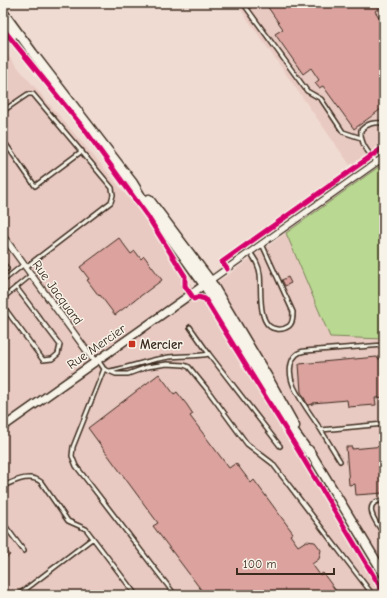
<svg xmlns="http://www.w3.org/2000/svg" width="387" height="598" viewBox="0 0 387 598" font-family="'Comic Neue',sans-serif">
<style>
.built{fill:#e9cac2}
.green{fill:#b9d891;stroke:#7a8158}
.building{fill:#dca29e;stroke:#3b2a1e}
.lines{fill:none;stroke-linecap:round;stroke-linejoin:round}
.service-casing{stroke:#3b2a1e;stroke-width:6}
.minor-casing{stroke:#3b2a1e;stroke-width:8}
.tertiary-casing{stroke:#3b2a1e;stroke-width:10}
.secondary-casing{stroke:#3b2a1e;stroke-width:11}
.service{stroke:#f7f3e8;stroke-width:3}
.minor{stroke:#f7f3e8;stroke-width:5.5}
.tertiary{stroke:#f7f3e8;stroke-width:7}
.secondary{stroke:#f7f3e8;stroke-width:8}
.cycleway-casing{stroke:#f7f3e8;stroke-width:8}
.cycleway{stroke:#d6006c;stroke-width:5}
.poi-dot{fill:#c8321e;stroke:#f7f3e8;stroke-width:1.5}
.labels{text-anchor:middle;stroke-width:3;stroke-linejoin:round;paint-order:stroke}
.street-label{font-size:13px;fill:#3b2a1e;stroke:#f7f3e8}
.poi-label{font-size:13px;font-weight:bold;fill:#3b2a1e;stroke:#f7f3e8;text-anchor:start}
</style>
<rect width="100%" height="100%" fill="#efdbd2"/>
<filter id="ink" filterUnits="userSpaceOnUse"><feTurbulence type="fractalNoise" baseFrequency=".025" numOctaves="2"/><feDisplacementMap in="SourceGraphic" scale="8" xChannelSelector="R" yChannelSelector="G"/><feConvolveMatrix kernelMatrix="1 2 1 2 8 2 1 2 1" color-interpolation-filters="sRGB"/></filter>
<g filter="url(#ink)">
<path class="built" d="M236 3H384V143L350 165Z
M3 50 109 174 140 213 199 296 286 233 330 337 384 339V595H3Z"/>
<path class="green" d="M384 163V339L330 337 286 233Z"/>
<path class="building" d="M265 3H384V5L375 11 384 25V107L354 129 323 86 319 88 315 83 319 80 311 68 303 74 275 34 283 29Z
M119 238 131 254 135 251 141 259 144 256 162 280 115 315 100 295 99 296 87 280 89 279 80 267Z
M288 277 291 283 285 286 282 280Z
M377 357 378 359 384 358V397L375 398 376 405 348 407 347 400 313 403V404L308 405 301 392 299 364Z
M159 374 174 394 177 392 187 405 193 414 190 416 229 468 236 463 251 483 254 480 293 533 290 535 298 546 306 541 315 542 321 550 319 559 312 564 320 575 323 573 339 595H205L153 526 158 523 88 428Z
M384 446V493L356 495 355 484 349 485 346 447H352V449Z
M3 545 10 555 3 560Z"/>
<g class="lines">
<g class="service-casing">
<path id="service" d="M243 3 307 91 321 99 343 132 361 138
M3 111 28 94H33L112 188 113 195 111 202 26 267
M3 140 35 186 82 151
M377 162C368 153 360 143 361 130 368 123 374 122 384 123
M250 252C255 259 259 265 260 274 262 288 256 328 277 329 281 330 286 328 289 326 293 323 293 317 293 312L262 244
M3 263 7 269
M3 281 24 264
M3 298 31 275
M3 306 43 360 52 359 58 354 60 345 16 287
M190 327 209 354
M98 360 104 369 116 374H128L147 367 167 364 184 365 189 367 206 388 247 444 272 463 373 595
M104 369 73 447 72 456 76 466 175 595
M110 371C130 367 148 360 169 357 182 355 196 357 209 354L280 446
M321 430C312 416 301 402 294 387 288 374 288 353 305 351L384 345
M340 461 321 430 384 424
M3 486C15 481 30 473 41 482L68 521 86 529 136 595
M384 500C360 502 376 523 384 534
M3 523 24 551
M18 595 93 538"/>
</g>
<g class="minor-casing">
<path id="minor" d="M3 236 95 362
M208 282 384 157"/>
</g>
<g class="tertiary-casing">
<path id="tertiary" d="M3 427 204 285"/>
</g>
<g class="secondary-casing">
<path id="secondary" d="M3 12 33 53 133 183 142 198 204 285 281 414 311 455
M3 23 14 34
M149 199 210 280 266 374 295 426
M309 450 384 574"/>
</g>
<use href="#service" class="service"/>
<use href="#minor" class="minor"/>
<use href="#tertiary" class="tertiary"/>
<use href="#secondary" class="secondary"/>
<g class="cycleway-casing">
<path id="cycleway" d="M3 29 85 130 148 217 185 276V286L194 299 198 297 205 299 289 435 384 593
M227 269 222 262 384 147"/>
</g>
<use href="#cycleway" class="cycleway"/>
</g>
</g>
<rect class="poi-dot" x="128" y="340" width="8" height="8" rx="2"/>
<g class="labels">
<g class="street-label">
<text transform="translate(58 292) rotate(54)" y="5">Rue Jacquard</text>
<text transform="translate(96 346) rotate(-35)" y="5">Rue Mercier</text>
</g>
<g class="poi-label">
<text x="140" y="349">Mercier</text>
</g>
</g>
<rect width="387" height="598" fill="none" stroke="#f7f3e8" stroke-width="16"/>
<rect x="8" y="8" width="371" height="582" fill="none" stroke="#3b2a1e" stroke-width="1.5" filter="url(#ink)"/>
<path d="M237 568v6h97v-6" fill="none" stroke="#3b2a1e" stroke-width="2"/>
<text x="243" y="568" font-size="12" fill="#3b2a1e" stroke="#f7f3e8" stroke-width="3" paint-order="stroke">100 m</text>
</svg>
